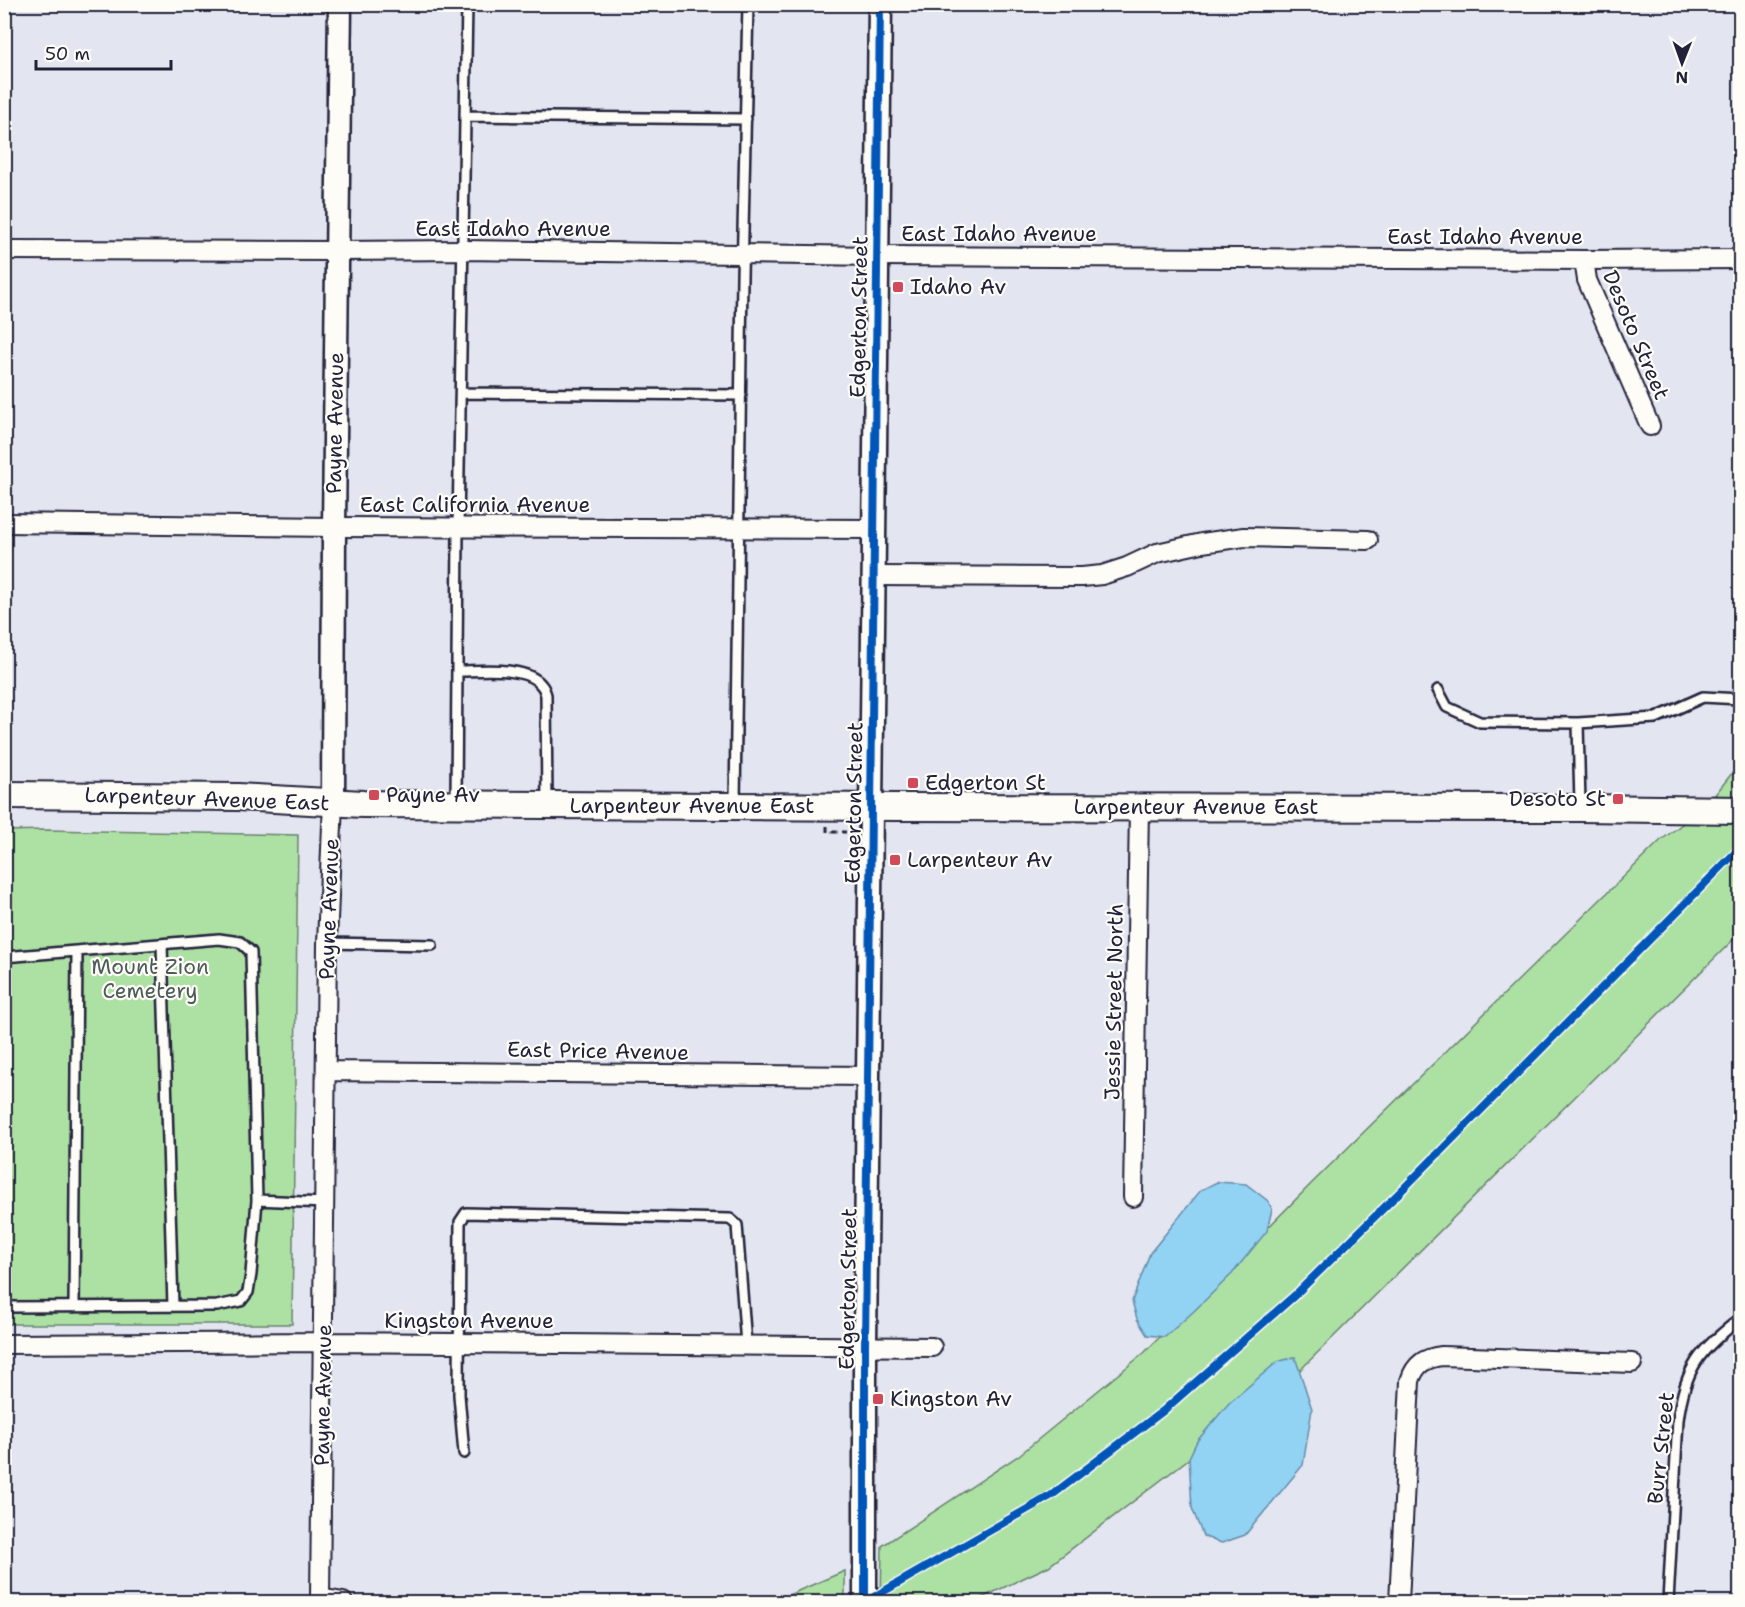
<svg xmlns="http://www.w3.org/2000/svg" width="1745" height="1607" viewBox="0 0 1745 1607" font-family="'Shantell Sans',sans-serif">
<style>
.green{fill:#ade1a3;stroke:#68826f;stroke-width:1.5}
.water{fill:#92d2f3;stroke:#658ca9;stroke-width:1.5}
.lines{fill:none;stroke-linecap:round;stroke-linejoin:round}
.service-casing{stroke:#22223b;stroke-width:14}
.minor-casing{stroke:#22223b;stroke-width:22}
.tertiary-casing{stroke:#22223b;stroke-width:27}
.secondary-casing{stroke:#22223b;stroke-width:30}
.path{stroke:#22223b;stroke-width:3;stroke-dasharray:6 4.5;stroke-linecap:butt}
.service{stroke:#fdfcf7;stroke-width:9}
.minor{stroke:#fdfcf7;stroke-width:18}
.tertiary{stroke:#fdfcf7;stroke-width:22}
.secondary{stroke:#fdfcf7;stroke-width:26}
.cycleway-casing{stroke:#fdfcf7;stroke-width:11}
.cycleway{stroke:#0057b8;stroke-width:8}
.poi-dot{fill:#d1495b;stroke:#fdfcf7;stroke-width:2}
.labels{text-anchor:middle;stroke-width:4.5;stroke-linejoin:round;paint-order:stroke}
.street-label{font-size:21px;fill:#22223b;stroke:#fdfcf7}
.poi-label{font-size:21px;fill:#22223b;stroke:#fdfcf7;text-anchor:start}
.park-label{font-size:21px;fill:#4c5b5a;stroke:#fdfcf7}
</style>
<rect width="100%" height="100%" fill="#e3e5f0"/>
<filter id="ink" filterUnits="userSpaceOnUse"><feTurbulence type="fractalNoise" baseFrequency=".0167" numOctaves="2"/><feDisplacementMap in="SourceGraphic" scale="12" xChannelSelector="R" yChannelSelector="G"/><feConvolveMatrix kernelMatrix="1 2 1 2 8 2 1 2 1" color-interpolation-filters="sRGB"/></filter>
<g filter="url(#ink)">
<path class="green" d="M1740 763V933L1285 1385 1049 1566 973 1602H881L882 1546 1018 1456 1144 1353 1312 1183 1660 841 1707 805Z
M45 830 298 835 292 1324H5L4 831Z
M845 1571V1602H772Z"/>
<path class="water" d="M1217 1182 1246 1184 1268 1201 1272 1209 1267 1231 1232 1274 1194 1311 1165 1337 1147 1335 1137 1319 1132 1301 1150 1253 1201 1190Z
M1295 1357 1312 1409 1303 1465 1245 1535 1222 1543 1215 1541 1203 1536 1192 1508 1189 1458 1197 1441 1229 1403 1277 1362Z"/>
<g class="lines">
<g class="service-casing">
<path id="service" d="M465 116 746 119
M461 393 741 395
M457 671C480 671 528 665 542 686 544 688 545 692 546 695L547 803
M1438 690 1447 707 1480 722 1578 723 1656 718 1703 697 1740 699
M1578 723 1580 805
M456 803 458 527 467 4
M735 804 742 277 748 4
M327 943 432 945
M162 944 173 1306
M4 957 219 939 240 942 251 952 257 1200 251 1274 248 1292 241 1301 217 1306 4 1307
M257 1200 325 1203
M74 1307 77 951
M464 1453 459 1395 460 1222 466 1213 730 1219 737 1225 746 1345
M1668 1602 1678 1420C1685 1367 1699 1351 1740 1319"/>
</g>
<g class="minor-casing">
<path id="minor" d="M4 250 337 251 463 250 877 256 1584 260 1740 259
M1584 260 1587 280 1650 426
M4 523 334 527 874 529
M874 576 1082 577 1102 575 1127 567 1157 553 1202 543 1244 537 1368 540
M333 802 327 943 320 1598 343 1602
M326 1071 868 1076
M1133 1197 1139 807
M4 1344 323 1342 932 1347
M1399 1602 1410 1381C1415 1364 1425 1358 1442 1356L1632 1363"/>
</g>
<g class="tertiary-casing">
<path id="tertiary" d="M333 802 334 527 340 4
M865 1602V1346L880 4"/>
</g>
<g class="secondary-casing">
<path id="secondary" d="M4 795 238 797 363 804 898 807 1580 808 1740 810"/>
</g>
<path class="path" d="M827 826V832H846"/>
<use href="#service" class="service"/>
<use href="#minor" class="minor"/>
<use href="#tertiary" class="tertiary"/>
<use href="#secondary" class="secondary"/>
<g class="cycleway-casing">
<path id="cycleway" d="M865 1602V1346L880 4
M865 1602 1052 1495 1163 1411 1294 1296 1404 1188 1740 848"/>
</g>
<use href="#cycleway" class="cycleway"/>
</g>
</g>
<g class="poi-dot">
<rect x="892" y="281" width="12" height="12" rx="3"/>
<rect x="907" y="777" width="12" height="12" rx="3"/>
<rect x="368" y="789" width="12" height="12" rx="3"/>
<rect x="1612" y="793" width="12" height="12" rx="3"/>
<rect x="889" y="854" width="12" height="12" rx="3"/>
<rect x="872" y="1393" width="12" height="12" rx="3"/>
</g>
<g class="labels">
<g class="street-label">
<text x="513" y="236">East Idaho Avenue</text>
<text x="999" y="241">East Idaho Avenue</text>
<text x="1485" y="244">East Idaho Avenue</text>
<text transform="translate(859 317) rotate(-89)" y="7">Edgerton Street</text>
<text transform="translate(1636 335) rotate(67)" y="7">Desoto Street</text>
<text transform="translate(335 423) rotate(-89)" y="7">Payne Avenue</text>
<text x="475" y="512">East California Avenue</text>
<text transform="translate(207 799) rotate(2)" y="7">Larpenteur Avenue East</text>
<text transform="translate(854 803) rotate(-89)" y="7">Edgerton Street</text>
<text x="692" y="813">Larpenteur Avenue East</text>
<text x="1196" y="814">Larpenteur Avenue East</text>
<text transform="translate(329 909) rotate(-88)" y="7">Payne Avenue</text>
<text transform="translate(1114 1002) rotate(-89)" y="7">Jessie Street North</text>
<text transform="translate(598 1051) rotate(1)" y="7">East Price Avenue</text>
<text transform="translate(848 1289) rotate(-89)" y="7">Edgerton Street</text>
<text x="469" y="1328">Kingston Avenue</text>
<text transform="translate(323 1395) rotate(-89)" y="7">Payne Avenue</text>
<text transform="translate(1661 1448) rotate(-84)" y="7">Burr Street</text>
</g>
<g class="poi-label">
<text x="910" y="294">Idaho Av</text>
<text x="925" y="790">Edgerton St</text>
<text x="386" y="802">Payne Av</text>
<text x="1606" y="806" text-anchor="end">Desoto St</text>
<text x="907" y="867">Larpenteur Av</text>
<text x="890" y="1406">Kingston Av</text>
</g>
<g class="park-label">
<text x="150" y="974">Mount Zion<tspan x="150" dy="24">Cemetery</tspan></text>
</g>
</g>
<rect width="1745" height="1607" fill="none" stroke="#fdfcf7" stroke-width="24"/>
<rect x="12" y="12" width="1721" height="1583" fill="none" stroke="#22223b" stroke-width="2" filter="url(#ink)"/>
<g transform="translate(1682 63) rotate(181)" stroke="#fdfcf7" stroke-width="4.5" paint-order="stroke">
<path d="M0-4.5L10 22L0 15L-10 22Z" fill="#22223b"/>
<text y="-9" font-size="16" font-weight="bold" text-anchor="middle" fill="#22223b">N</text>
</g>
<path d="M36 60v9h135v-9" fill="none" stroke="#22223b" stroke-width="3"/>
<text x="45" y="60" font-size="18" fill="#22223b" stroke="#fdfcf7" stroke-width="4.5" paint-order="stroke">50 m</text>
</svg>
